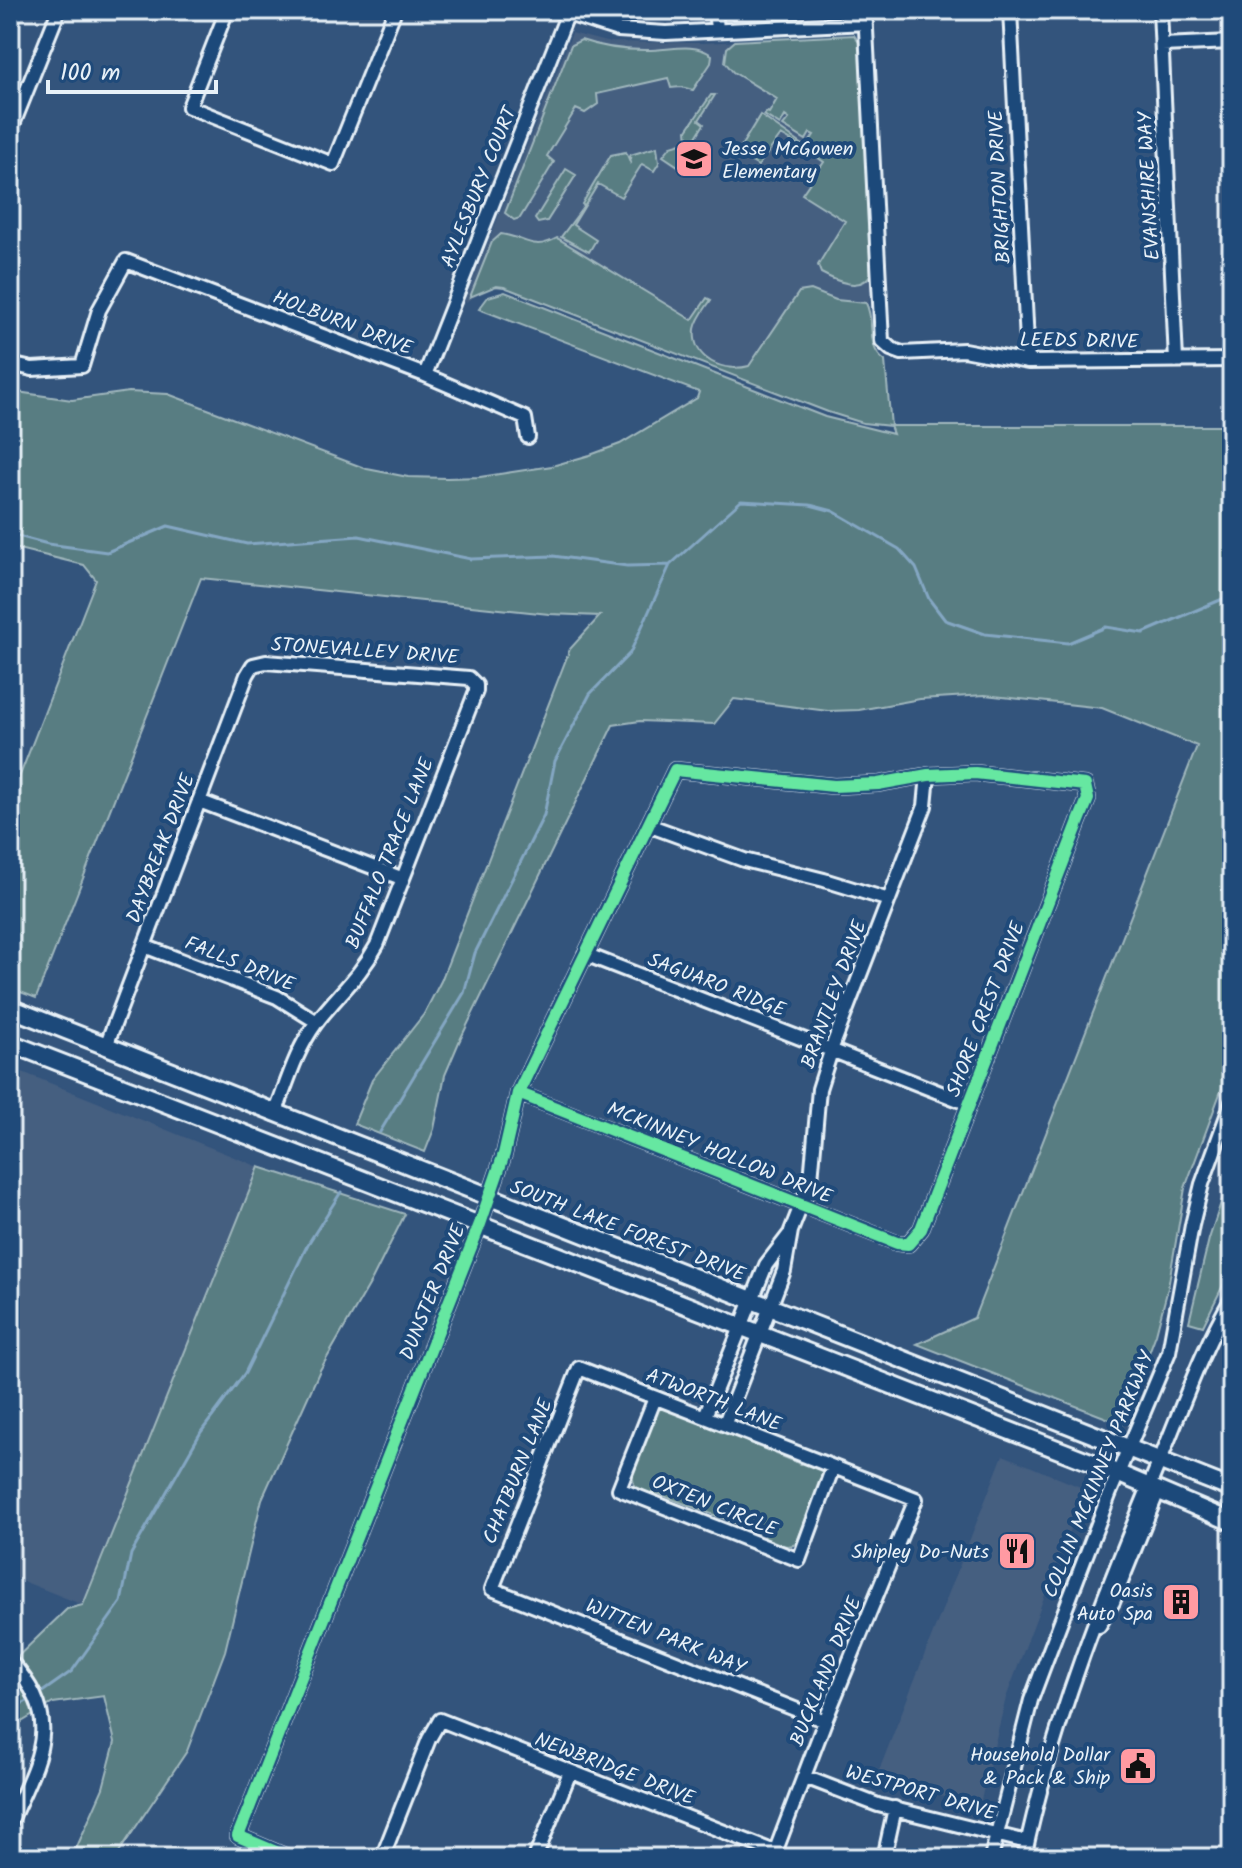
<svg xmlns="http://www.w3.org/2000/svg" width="1242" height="1868" viewBox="0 0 1242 1868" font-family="Kalam,sans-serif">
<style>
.built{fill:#445e80}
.green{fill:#597d82;stroke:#a0b7bd;stroke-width:2}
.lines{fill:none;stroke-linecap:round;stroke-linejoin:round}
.stream{stroke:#84a7c3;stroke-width:3}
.minor-casing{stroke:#e8f1f8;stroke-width:18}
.major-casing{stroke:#e8f1f8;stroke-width:22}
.minor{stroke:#1f4a7a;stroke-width:12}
.major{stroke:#1f4a7a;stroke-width:16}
.cycleway-casing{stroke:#1f4a7a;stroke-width:17}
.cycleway{stroke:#66e7a1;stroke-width:12}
.labels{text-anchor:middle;stroke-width:8;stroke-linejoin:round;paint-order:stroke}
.poi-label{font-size:20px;fill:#e8f1f8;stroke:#1f4a7a;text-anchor:end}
.street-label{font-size:20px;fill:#e8f1f8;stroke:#1f4a7a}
</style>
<rect width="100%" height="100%" fill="#33547c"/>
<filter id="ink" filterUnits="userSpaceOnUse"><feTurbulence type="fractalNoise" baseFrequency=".0125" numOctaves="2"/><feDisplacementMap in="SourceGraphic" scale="16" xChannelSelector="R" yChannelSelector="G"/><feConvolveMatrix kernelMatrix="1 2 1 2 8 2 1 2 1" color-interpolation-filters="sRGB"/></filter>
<g filter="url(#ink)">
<path class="built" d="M572 33 606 42 702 43 854 35 860 44 871 273 869 308 871 335 876 354 885 361 863 423 828 412 504 287 488 289 464 303Z
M10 1067 259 1167 83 1605 10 1576Z
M1003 1455 1085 1489 1006 1698 980 1804 874 1783Z"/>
<path class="green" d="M854 35 860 44 871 273C862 293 836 281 821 273L818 265 845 221 802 194 824 162 805 149 814 135 810 133 806 140 783 126 789 119 785 116 780 125 764 115 767 112 769 113 777 99 733 72 725 62 727 48 735 41Z
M581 40C601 47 623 50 644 50 668 51 692 41 712 55L711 63 693 90 681 87 671 88 668 78 597 94 598 104 585 113 576 109 547 156 554 162 520 218 514 220 505 213 571 45Z
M711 95H715L699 120 704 124 678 166 663 156 671 146 688 141 687 130Z
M760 115 803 145 802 147 781 135 758 166 737 153Z
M657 147 659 163 654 171 642 164 621 197 598 184 573 225 596 240 589 252 561 237 584 206 582 204 611 155 626 152 631 164 630 155Z
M566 169 576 175 547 221 538 223 535 219Z
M501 234C525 237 532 252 557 238L692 320 707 298 711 300C705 309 697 318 695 329 691 360 725 373 749 366L799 292 811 290 836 300 866 303C876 323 865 346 885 361L891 426H1232V1061L1185 1188 1168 1288 1156 1334 1122 1424 917 1344 974 1318 1197 746 1102 708 985 695 920 699 859 710 828 711 734 699 714 724 640 721 613 725 459 1042 445 1075 434 1129 425 1152 354 1124 372 1080 424 1014 441 981 570 649 600 616 549 614 201 578 36 998 10 988V801L96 580 84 565 10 547V529L16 515 10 513V391L72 400 129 392 168 394 367 469 408 477 447 478 480 477 552 466 590 455 620 444 697 398 699 392 479 309 488 297 505 292 825 417 893 434 890 426 863 423 828 412 504 287 496 286 470 297 492 242Z
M259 1167 405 1214 372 1280 320 1370 262 1499 225 1651 187 1751 115 1858H72L103 1788 115 1742 104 1696 53 1703 10 1729V1664L67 1609 83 1605Z
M1232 1169V1267L1203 1326 1189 1322 1209 1239Z
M665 1407 745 1438 747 1442 801 1464 804 1461 820 1467 825 1473 796 1544C786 1549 776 1543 765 1539L764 1534 659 1494 654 1496 634 1486 632 1472 656 1410Z"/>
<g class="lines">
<path class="stream" d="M10 534 48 544 107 552 168 526 247 544 359 536 471 559 553 556 627 566 670 565
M380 1132 464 993 475 953 544 815 555 761 590 694 630 653 670 565 741 501 810 505 833 511 899 549 916 568 929 599 945 620 985 634 1068 643 1106 627 1143 633 1232 595
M38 1695 72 1671 121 1602 131 1554 201 1432 245 1373 308 1244 341 1192
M10 1709 32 1699"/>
<g class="minor-casing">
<path id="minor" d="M227 10 189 107 333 164 395 10
M555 10 618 30 666 33 866 23
M715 10 717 29
M865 10 882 341 891 349 902 353 964 350 1028 362 1232 360
M1010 10 1028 362
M1160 10 1176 361
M1162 45 1232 42
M10 132 59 10
M10 364 32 369 82 366 99 310 126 261 425 375 525 418 528 437
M425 375 569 10
M199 801 401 878
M648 825 744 860 824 880 889 900
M144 946 277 997 317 1022
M585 954 969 1104
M106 1046 247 675 253 665 266 662 469 678 476 685V691L377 945C359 978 337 995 316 1023 296 1050 287 1083 275 1114
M655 1398 619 1489 799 1560 833 1467
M705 1416 766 1265 789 1235
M725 1423 784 1271 791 1231 811 1180 819 1089 833 1045 925 806 928 775
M1099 1626 1113 1602 1158 1491
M10 1661C66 1721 38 1759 10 1823
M805 1777 878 1805 1027 1842
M290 1858 238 1836 480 1224 504 1154 518 1093 675 770 834 786 878 784 928 775 975 773 1085 785 1088 799 1079 821 921 1229 908 1244 897 1243 518 1093
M382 1858 429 1739 440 1720 775 1852
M535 1858 570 1772
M773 1858 825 1721 916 1499 579 1368 492 1589 825 1721
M884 1858 895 1808
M991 1858 1031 1700 1043 1668 1109 1495 1169 1352 1192 1225 1202 1184 1232 1102
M1024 1858C1053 1720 1106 1590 1160 1460 1183 1405 1202 1349 1232 1298"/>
</g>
<g class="major-casing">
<path id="major" d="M10 1008 1232 1489
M10 1043 1098 1465 1232 1522"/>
</g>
<use href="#minor" class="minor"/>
<use href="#major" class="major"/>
<g class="cycleway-casing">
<path id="cycleway" d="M290 1858 238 1836 480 1224 504 1154 518 1093 675 770 834 786 878 784 928 775 975 773 1085 785 1088 799 1079 821 921 1229 908 1244 897 1243 518 1093"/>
</g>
<use href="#cycleway" class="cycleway"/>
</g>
</g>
<defs>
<g id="school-square" transform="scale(2)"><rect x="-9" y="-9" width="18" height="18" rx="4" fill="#ff9aa2" stroke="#1f4a7a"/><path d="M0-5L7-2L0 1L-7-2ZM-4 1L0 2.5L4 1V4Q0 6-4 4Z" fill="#111"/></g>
<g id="restaurant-square" transform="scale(2)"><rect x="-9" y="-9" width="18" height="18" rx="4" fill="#ff9aa2" stroke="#1f4a7a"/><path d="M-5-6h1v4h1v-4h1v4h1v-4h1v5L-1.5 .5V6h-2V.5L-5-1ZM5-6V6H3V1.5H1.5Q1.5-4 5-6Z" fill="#111"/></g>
<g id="building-square" transform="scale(2)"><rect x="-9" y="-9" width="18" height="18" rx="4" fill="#ff9aa2" stroke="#1f4a7a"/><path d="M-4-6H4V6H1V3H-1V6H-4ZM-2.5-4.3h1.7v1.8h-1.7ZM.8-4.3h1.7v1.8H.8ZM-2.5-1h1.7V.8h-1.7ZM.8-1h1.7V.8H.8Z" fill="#111"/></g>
<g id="civic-square" transform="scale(2)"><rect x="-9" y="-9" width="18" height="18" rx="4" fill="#ff9aa2" stroke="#1f4a7a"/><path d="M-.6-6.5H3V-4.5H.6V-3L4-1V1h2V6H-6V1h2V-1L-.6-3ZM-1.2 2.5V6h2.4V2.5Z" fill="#111"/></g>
</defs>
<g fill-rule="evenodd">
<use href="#school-square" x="694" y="159"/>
<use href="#restaurant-square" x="1017" y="1551"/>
<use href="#building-square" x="1181" y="1602"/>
<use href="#civic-square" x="1138" y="1766"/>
</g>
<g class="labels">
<g class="poi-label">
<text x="722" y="155" text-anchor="start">Jesse McGowen<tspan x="722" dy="23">Elementary</tspan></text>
<text x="989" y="1558">Shipley Do-Nuts</text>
<text x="1153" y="1597">Oasis<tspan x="1153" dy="23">Auto Spa</tspan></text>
<text x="1110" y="1761">Household Dollar<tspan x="1110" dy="23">&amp; Pack &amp; Ship</tspan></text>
</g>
<g class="street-label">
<text transform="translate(1148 186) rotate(-93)" y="7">EVANSHIRE WAY</text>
<text transform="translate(478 187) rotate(-68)" y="7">AYLESBURY COURT</text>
<text transform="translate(999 187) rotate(-93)" y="7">BRIGHTON DRIVE</text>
<text transform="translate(343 322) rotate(21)" y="7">HOLBURN DRIVE</text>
<text transform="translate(1079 340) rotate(1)" y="7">LEEDS DRIVE</text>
<text transform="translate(365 650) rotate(4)" y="7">STONEVALLEY DRIVE</text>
<text transform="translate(160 848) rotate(-69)" y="7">DAYBREAK DRIVE</text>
<text transform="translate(389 853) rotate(-68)" y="7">BUFFALO TRACE LANE</text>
<text transform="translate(240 963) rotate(22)" y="7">FALLS DRIVE</text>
<text transform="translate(717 984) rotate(21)" y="7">SAGUARO RIDGE</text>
<text transform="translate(833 994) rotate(-70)" y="7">BRANTLEY DRIVE</text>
<text transform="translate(985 1009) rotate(-69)" y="7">SHORE CREST DRIVE</text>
<text transform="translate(720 1152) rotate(22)" y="7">MCKINNEY HOLLOW DRIVE</text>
<text transform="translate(628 1230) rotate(21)" y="7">SOUTH LAKE FOREST DRIVE</text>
<text transform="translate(432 1292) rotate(-68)" y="7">DUNSTER DRIVE</text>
<text transform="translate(714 1399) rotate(21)" y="7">ATWORTH LANE</text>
<text transform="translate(517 1471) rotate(-68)" y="7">CHATBURN LANE</text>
<text transform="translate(1098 1474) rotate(-68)" y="7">COLLIN MCKINNEY PARKWAY</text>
<text transform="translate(715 1505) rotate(22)" y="7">OXTEN CIRCLE</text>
<text transform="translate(666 1636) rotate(22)" y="7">WITTEN PARK WAY</text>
<text transform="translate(825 1671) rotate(-68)" y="7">BUCKLAND DRIVE</text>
<text transform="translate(615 1768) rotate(21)" y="7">NEWBRIDGE DRIVE</text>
<text transform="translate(921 1792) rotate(16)" y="7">WESTPORT DRIVE</text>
</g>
</g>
<rect width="1242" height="1868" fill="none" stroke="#1f4a7a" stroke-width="40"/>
<rect x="20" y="20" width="1202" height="1828" fill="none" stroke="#e8f1f8" stroke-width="3" filter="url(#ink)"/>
<path d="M48 80v12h168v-12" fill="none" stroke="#e8f1f8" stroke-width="4"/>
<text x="60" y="80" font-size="24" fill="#e8f1f8" stroke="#1f4a7a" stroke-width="6" paint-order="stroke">100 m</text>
</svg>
